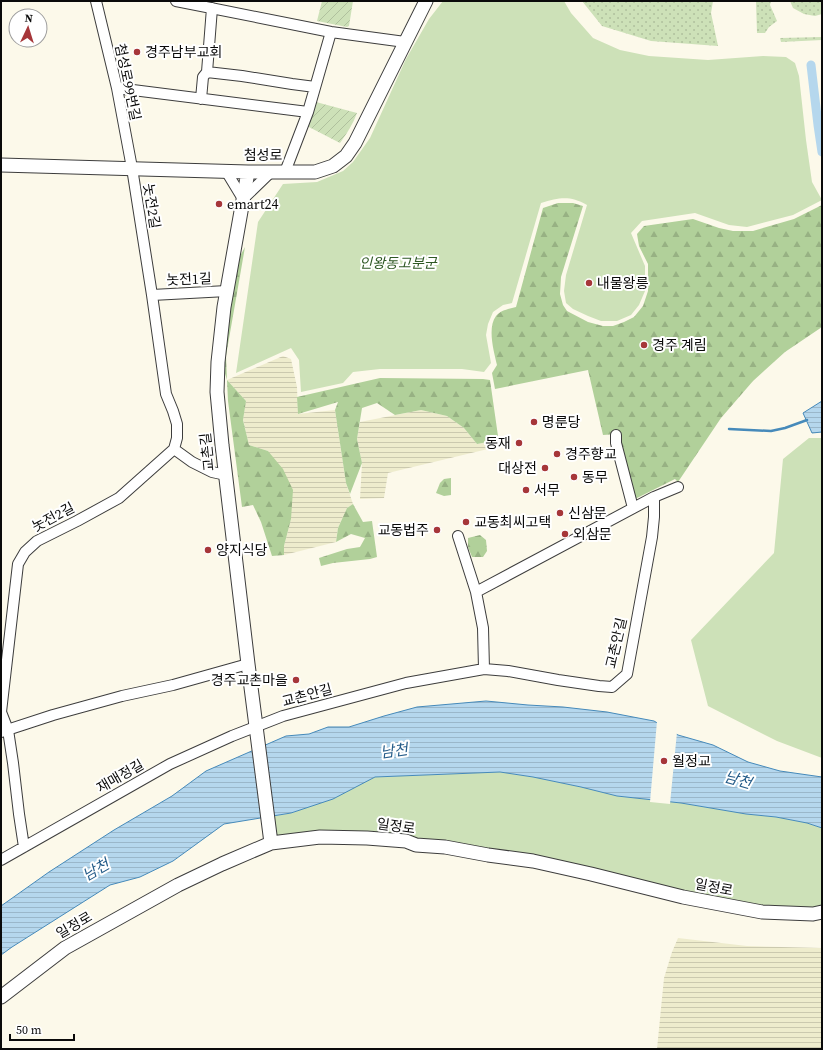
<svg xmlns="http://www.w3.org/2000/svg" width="823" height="1050" viewBox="0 0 823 1050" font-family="'Source Serif 4','Noto Sans KR',serif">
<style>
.farmland{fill:url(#farmland-rules)}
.grass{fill:url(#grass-dots)}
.forest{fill:url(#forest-firs)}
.park{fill:#cde1b8}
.garden{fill:url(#garden-furrows)}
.water{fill:url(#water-rules);stroke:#468aba}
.pier{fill:#fcf9ea}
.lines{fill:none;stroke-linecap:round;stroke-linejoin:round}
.stream{stroke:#468aba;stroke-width:2.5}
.canal{stroke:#b5d7ed;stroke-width:9}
.minor-casing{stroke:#3d3d3d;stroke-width:12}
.tertiary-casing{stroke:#3d3d3d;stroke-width:15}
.minor{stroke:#fff;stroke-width:10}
.tertiary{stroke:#fff;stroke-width:13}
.poi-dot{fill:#a63639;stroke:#fff;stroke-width:1.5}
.labels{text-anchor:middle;stroke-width:4;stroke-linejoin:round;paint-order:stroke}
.poi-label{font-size:14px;fill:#0a0a0a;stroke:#fff;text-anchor:start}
.street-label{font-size:14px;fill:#0a0a0a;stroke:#fff}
.park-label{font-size:14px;font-style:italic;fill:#2e5824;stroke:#fff}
.water-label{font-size:15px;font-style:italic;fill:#255c89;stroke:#fff}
</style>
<defs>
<pattern id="farmland-rules" width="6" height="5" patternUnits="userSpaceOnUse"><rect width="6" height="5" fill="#eeeccd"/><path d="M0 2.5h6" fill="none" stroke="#cbc9af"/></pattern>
<pattern id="grass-dots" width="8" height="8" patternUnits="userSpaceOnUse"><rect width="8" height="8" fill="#cde1b8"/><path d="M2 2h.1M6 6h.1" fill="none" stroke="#afc09d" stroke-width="1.8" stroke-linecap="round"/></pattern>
<pattern id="forest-firs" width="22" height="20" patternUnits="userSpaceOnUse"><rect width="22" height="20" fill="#b1d09a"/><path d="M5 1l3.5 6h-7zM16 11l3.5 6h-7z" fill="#97b183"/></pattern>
<pattern id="garden-furrows" width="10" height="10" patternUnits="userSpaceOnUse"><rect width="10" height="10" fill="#cde1b8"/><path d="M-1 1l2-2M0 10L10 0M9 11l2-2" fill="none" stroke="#afc09d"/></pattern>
<pattern id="water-rules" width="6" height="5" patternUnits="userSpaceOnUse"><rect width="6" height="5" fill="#b5d7ed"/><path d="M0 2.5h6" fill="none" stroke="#9ab7ca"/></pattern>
</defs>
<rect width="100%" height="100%" fill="#fcf9ea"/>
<path class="farmland" d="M283 356 291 359 297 387 298 414 335 410 346 483 353 504 347 508 338 528 336 542 284 555V546L291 519 268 451 249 445 243 419 246 401 227 380Z
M421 410 447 416 464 428 477 444 493 441 492 448 388 473 384 498 360 499 362 463 357 439 360 422Z
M678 938 747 946 822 948V1049H657L664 978 672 952Z"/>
<path class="grass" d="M582 1H713L711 13 718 46 651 41 602 26Z
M756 1H771L770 5 777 21 769 27 765 33H757Z
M790 1H822V14L815 16 804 14 793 8Z
M822 37V40L781 42 780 38Z"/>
<path class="forest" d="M558 203H573L583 206 561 277 560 294 563 305 567 311 588 322 603 326H613L624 322 634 317 643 306 648 291V264L639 246 637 234 644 226 693 219 719 228 733 231H753L794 219 822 205V327L785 352 753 381 721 418 678 482 675 479 635 499 617 434 603 435 588 370 495 389 492 373 497 365C494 352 487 328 496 316 501 310 509 309 516 307L543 208Z
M245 247 226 356 227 380 246 401 243 420 249 445 268 451 283 469 293 490 291 519 284 546V555L272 556 261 522 253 505 242 507 228 401 227 380 223 367 228 325 239 258Z
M380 378 483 379 490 380 498 436 493 441 477 444 464 428 447 416 421 410 395 415 377 403 362 408 357 439 362 463 350 494 346 483 335 410 338 402 298 414 297 397Z
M451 478V495L444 496 436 493 440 483 444 479Z
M353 504 363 522 372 521 377 557 370 559 333 563 321 566 319 558 347 549 360 547 365 538 351 534 336 542 338 528 347 508Z
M480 535 486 540 487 551 483 557H472L468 547V538Z"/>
<path class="park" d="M443 1H564L571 13 593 38 620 50 649 56 708 60 763 56 786 57 795 63 799 76 806 140 812 182 822 200 793 215 747 227 729 225 695 213 642 221 631 233 645 266V291L639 305 631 315 617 321H601L588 316 573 309 566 303 564 291 566 275 587 205C569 195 559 198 541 203L512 303 503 305 493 312 488 324 486 335 491 363 484 372 462 369H380L353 372 343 383 301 392 299 360 291 348 236 373 258 222 283 184 317 182 343 171 353 162 370 138 406 59 429 19Z
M809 438H822V758L777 741 708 706 691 640 774 553 783 459Z
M500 772 533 777 581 787 617 796 681 803 746 814 776 817 807 823 822 828V912L813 914 646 888 367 838 271 843 268 817 292 813 375 777Z"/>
<path class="garden" d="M322 1H353L349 26 347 27 317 21Z
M316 102 357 113C353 124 347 133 340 143L307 126Z"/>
<path class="water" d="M822 401V432L812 433 803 413Z
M486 701 528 705 563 707 607 712 633 717 654 721 678 735 713 745 748 762 780 771 822 777V828L807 823 776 817 746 814 681 803 617 796 581 787 533 777 500 772 375 777 333 799 291 813 224 824 173 861 140 877 110 885 12 947 1 955V906L49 872 114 830 172 796 206 771 286 736 309 734 328 727H349L384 716 417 707Z"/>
<path class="pier" d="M657 721 677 732 670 804 650 802Z"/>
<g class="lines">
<path class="stream" d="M729 429 771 431 785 428 807 420"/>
<path class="canal" d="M811 65 818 125 822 152"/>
<g class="minor-casing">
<path id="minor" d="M96 1 117 88 132 168 152 295 166 394 173 411 177 424V438L174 449
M176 1 331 32 405 42
M207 72 242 76 292 84 315 87
M117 88 308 112
M201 99 203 77 207 72 212 8
M226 171 243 199 272 171
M285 172 308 112 331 32
M152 295 227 291
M616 435V443L633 508
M458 536 476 592 483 628 484 669
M476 592 654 497 678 487
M1 732 53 715 122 696 173 685 248 664
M24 847 19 814 13 763 8 730 1 712 18 564 25 552 37 541 77 521 119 498 174 449 192 462 212 472 226 475
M1 860 170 764 232 736 283 716 406 683 484 669 508 671 558 680 599 686 612 687 627 674 652 537 654 517V497"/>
</g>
<g class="tertiary-casing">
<path id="tertiary" d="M1 165 248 172H315L333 166 346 156 355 143 426 1
M248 172 224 307 218 362 217 392 222 445 248 664 271 843
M1 997 65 948 178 885 222 864 271 843 320 837 367 838 406 841 416 845 445 847 488 855 533 861 591 874 683 897 762 912 813 914 822 912"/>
</g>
<use href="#minor" class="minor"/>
<use href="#tertiary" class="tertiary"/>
</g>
<g class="poi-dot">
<circle cx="137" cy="52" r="4"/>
<circle cx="219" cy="204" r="4"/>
<circle cx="589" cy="283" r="4"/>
<circle cx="644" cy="345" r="4"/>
<circle cx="534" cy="422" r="4"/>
<circle cx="519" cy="443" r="4"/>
<circle cx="557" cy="454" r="4"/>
<circle cx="545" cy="468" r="4"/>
<circle cx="574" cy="477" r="4"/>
<circle cx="526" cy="490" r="4"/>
<circle cx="560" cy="513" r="4"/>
<circle cx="466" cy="522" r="4"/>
<circle cx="437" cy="530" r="4"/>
<circle cx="565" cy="534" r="4"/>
<circle cx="208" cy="550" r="4"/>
<circle cx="296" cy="680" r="4"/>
<circle cx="664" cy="761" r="4"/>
</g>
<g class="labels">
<g class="poi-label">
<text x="145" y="57">경주남부교회</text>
<text x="227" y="209">emart24</text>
<text x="597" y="288">내물왕릉</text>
<text x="652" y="350">경주 계림</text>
<text x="542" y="427">명룬당</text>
<text x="511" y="448" text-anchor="end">동재</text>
<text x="565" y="459">경주향교</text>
<text x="537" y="473" text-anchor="end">대상전</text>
<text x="582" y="482">동무</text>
<text x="534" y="495">서무</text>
<text x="568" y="518">신삼문</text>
<text x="474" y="527">교동최씨고택</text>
<text x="429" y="535" text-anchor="end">교동법주</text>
<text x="573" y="539">외삼문</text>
<text x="216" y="555">양지식당</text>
<text x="288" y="685" text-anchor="end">경주교촌마을</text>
<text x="672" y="766">월정교</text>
</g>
<g class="street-label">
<text transform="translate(128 82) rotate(78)" y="5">첨성로99번길</text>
<text x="263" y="160">첨성로</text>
<text transform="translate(152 206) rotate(81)" y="5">놋전2길</text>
<text transform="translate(189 279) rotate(-2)" y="5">놋전1길</text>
<text transform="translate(207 452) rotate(-96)" y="5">교촌길</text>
<text transform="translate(53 517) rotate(-28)" y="5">놋전2길</text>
<text transform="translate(616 643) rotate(-77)" y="5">교촌안길</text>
<text transform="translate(307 695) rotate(-15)" y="5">교촌안길</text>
<text transform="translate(120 776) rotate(-30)" y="5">재매정길</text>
<text transform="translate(396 826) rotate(8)" y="5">일정로</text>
<text transform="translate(714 887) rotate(11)" y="5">일정로</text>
<text transform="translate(74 925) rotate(-30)" y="5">일정로</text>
</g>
<g class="park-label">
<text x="398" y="268">인왕동고분군</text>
</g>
<g class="water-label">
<text transform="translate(394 751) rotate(-8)" y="5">남천</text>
<text transform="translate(738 780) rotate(16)" y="5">남천</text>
<text transform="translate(96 870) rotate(-30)" y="5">남천</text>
</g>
</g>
<rect width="823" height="1050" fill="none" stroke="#0a0a0a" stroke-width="4"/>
<g transform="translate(28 28) rotate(4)"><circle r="19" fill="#ffffff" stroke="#9d9d9d"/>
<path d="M0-3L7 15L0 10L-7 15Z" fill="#a63639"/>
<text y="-6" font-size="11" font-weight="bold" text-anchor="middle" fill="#0a0a0a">N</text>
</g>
<path d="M10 1034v6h64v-6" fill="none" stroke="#0a0a0a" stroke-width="2"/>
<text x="16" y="1034" font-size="12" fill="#0a0a0a" stroke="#ffffff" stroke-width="3" paint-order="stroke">50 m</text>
</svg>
